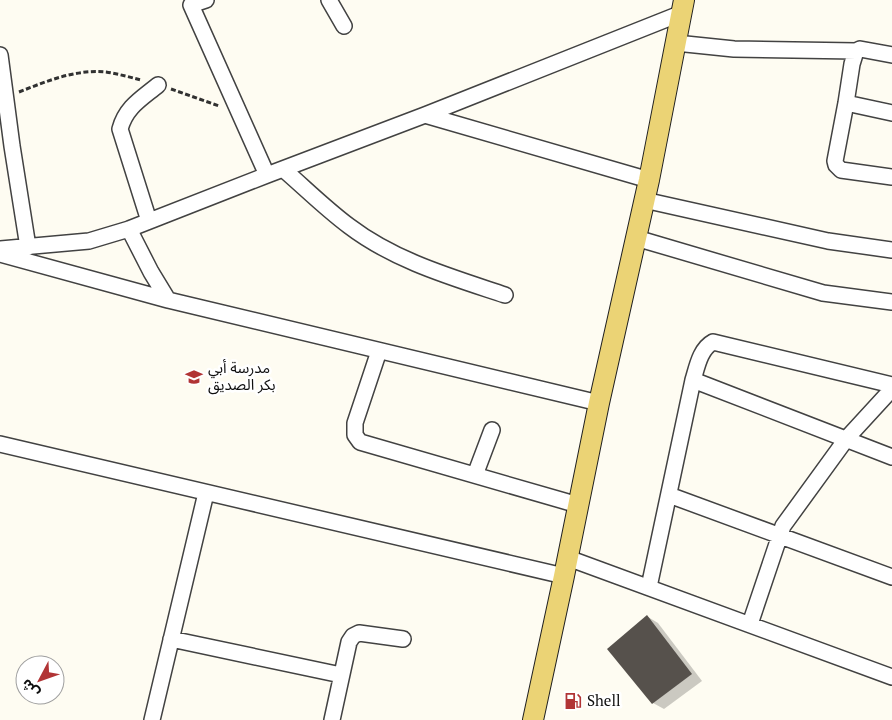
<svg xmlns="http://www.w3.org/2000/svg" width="892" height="720" viewBox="0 0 892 720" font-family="'PT Serif','Noto Sans Arabic',serif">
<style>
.shadow{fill:#0003}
.building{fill:#56514c}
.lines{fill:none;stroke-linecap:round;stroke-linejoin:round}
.minor-casing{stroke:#424242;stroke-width:18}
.major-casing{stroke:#202020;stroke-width:22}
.path{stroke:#313131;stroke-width:3;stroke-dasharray:5 2.5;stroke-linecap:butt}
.minor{stroke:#fff;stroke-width:15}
.major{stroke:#ebd375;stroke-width:20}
.labels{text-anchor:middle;stroke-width:5;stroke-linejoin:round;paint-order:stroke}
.poi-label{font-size:15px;fill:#0f0f0f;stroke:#fff;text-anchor:start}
</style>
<rect width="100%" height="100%" fill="#fefcf2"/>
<path class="shadow" d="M648 617 658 623 702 681 664 709 653 703Z"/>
<path class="building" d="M647 615 692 674 652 704 607 649Z"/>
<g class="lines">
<g class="minor-casing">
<path id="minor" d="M206 0 191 5 267 175
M329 0 344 26
M676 43 734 49 856 51
M0 55 12 146 28 247
M892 55 860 49 856 51 852 64 846 103 835 161 836 165 841 170 892 177
M846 103 892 113
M425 115 649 180
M283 169C305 188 326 209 349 226 395 261 451 277 505 295
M644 200 828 241 892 250
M149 221 120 129C126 107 141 99 158 85
M129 229 151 272 168 300 599 403
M636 238 823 293 892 302
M0 249 89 241 129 229 267 175 425 115 682 13
M0 254 168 300
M379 351 355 423V435L360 442 578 505
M892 385 713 342C700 349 697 367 693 380L892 457
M0 444 564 576
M475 475 492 430
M669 495 892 577
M568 558 892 677
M649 587 693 380
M750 624 783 526 847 438 892 389
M171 639 341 675
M152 720 206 493
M332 720 349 642 353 636 359 633 403 639"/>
</g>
<g class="major-casing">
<path id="major" d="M533 720 564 576 599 403 649 180 684 0"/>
</g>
<path class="path" d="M171 89 219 106
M19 92C47 81 76 69 106 72 118 74 130 77 141 80"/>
<use href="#minor" class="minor"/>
<use href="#major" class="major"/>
</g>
<defs>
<g id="school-bare" transform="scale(1.35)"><path d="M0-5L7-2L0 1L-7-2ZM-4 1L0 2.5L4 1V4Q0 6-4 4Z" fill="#b13435" stroke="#fff" stroke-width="2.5" paint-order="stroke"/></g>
<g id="fuel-bare" transform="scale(1.35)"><path d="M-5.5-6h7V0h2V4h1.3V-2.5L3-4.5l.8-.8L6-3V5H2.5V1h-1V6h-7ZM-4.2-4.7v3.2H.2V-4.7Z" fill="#b13435" stroke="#fff" stroke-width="2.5" paint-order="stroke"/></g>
</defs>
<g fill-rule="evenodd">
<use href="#school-bare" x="194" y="377"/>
<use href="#fuel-bare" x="573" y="701"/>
</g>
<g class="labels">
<g class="poi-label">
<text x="208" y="373">مدرسة أبي<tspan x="208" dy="17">بكر الصديق</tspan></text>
<text x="587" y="706">Shell</text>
</g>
</g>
<g transform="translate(40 680) rotate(229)"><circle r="24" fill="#ffffff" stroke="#9f9f9f"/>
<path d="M0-4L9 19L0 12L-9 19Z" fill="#b13435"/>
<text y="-8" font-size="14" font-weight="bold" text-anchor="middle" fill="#0f0f0f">ش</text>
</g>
</svg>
